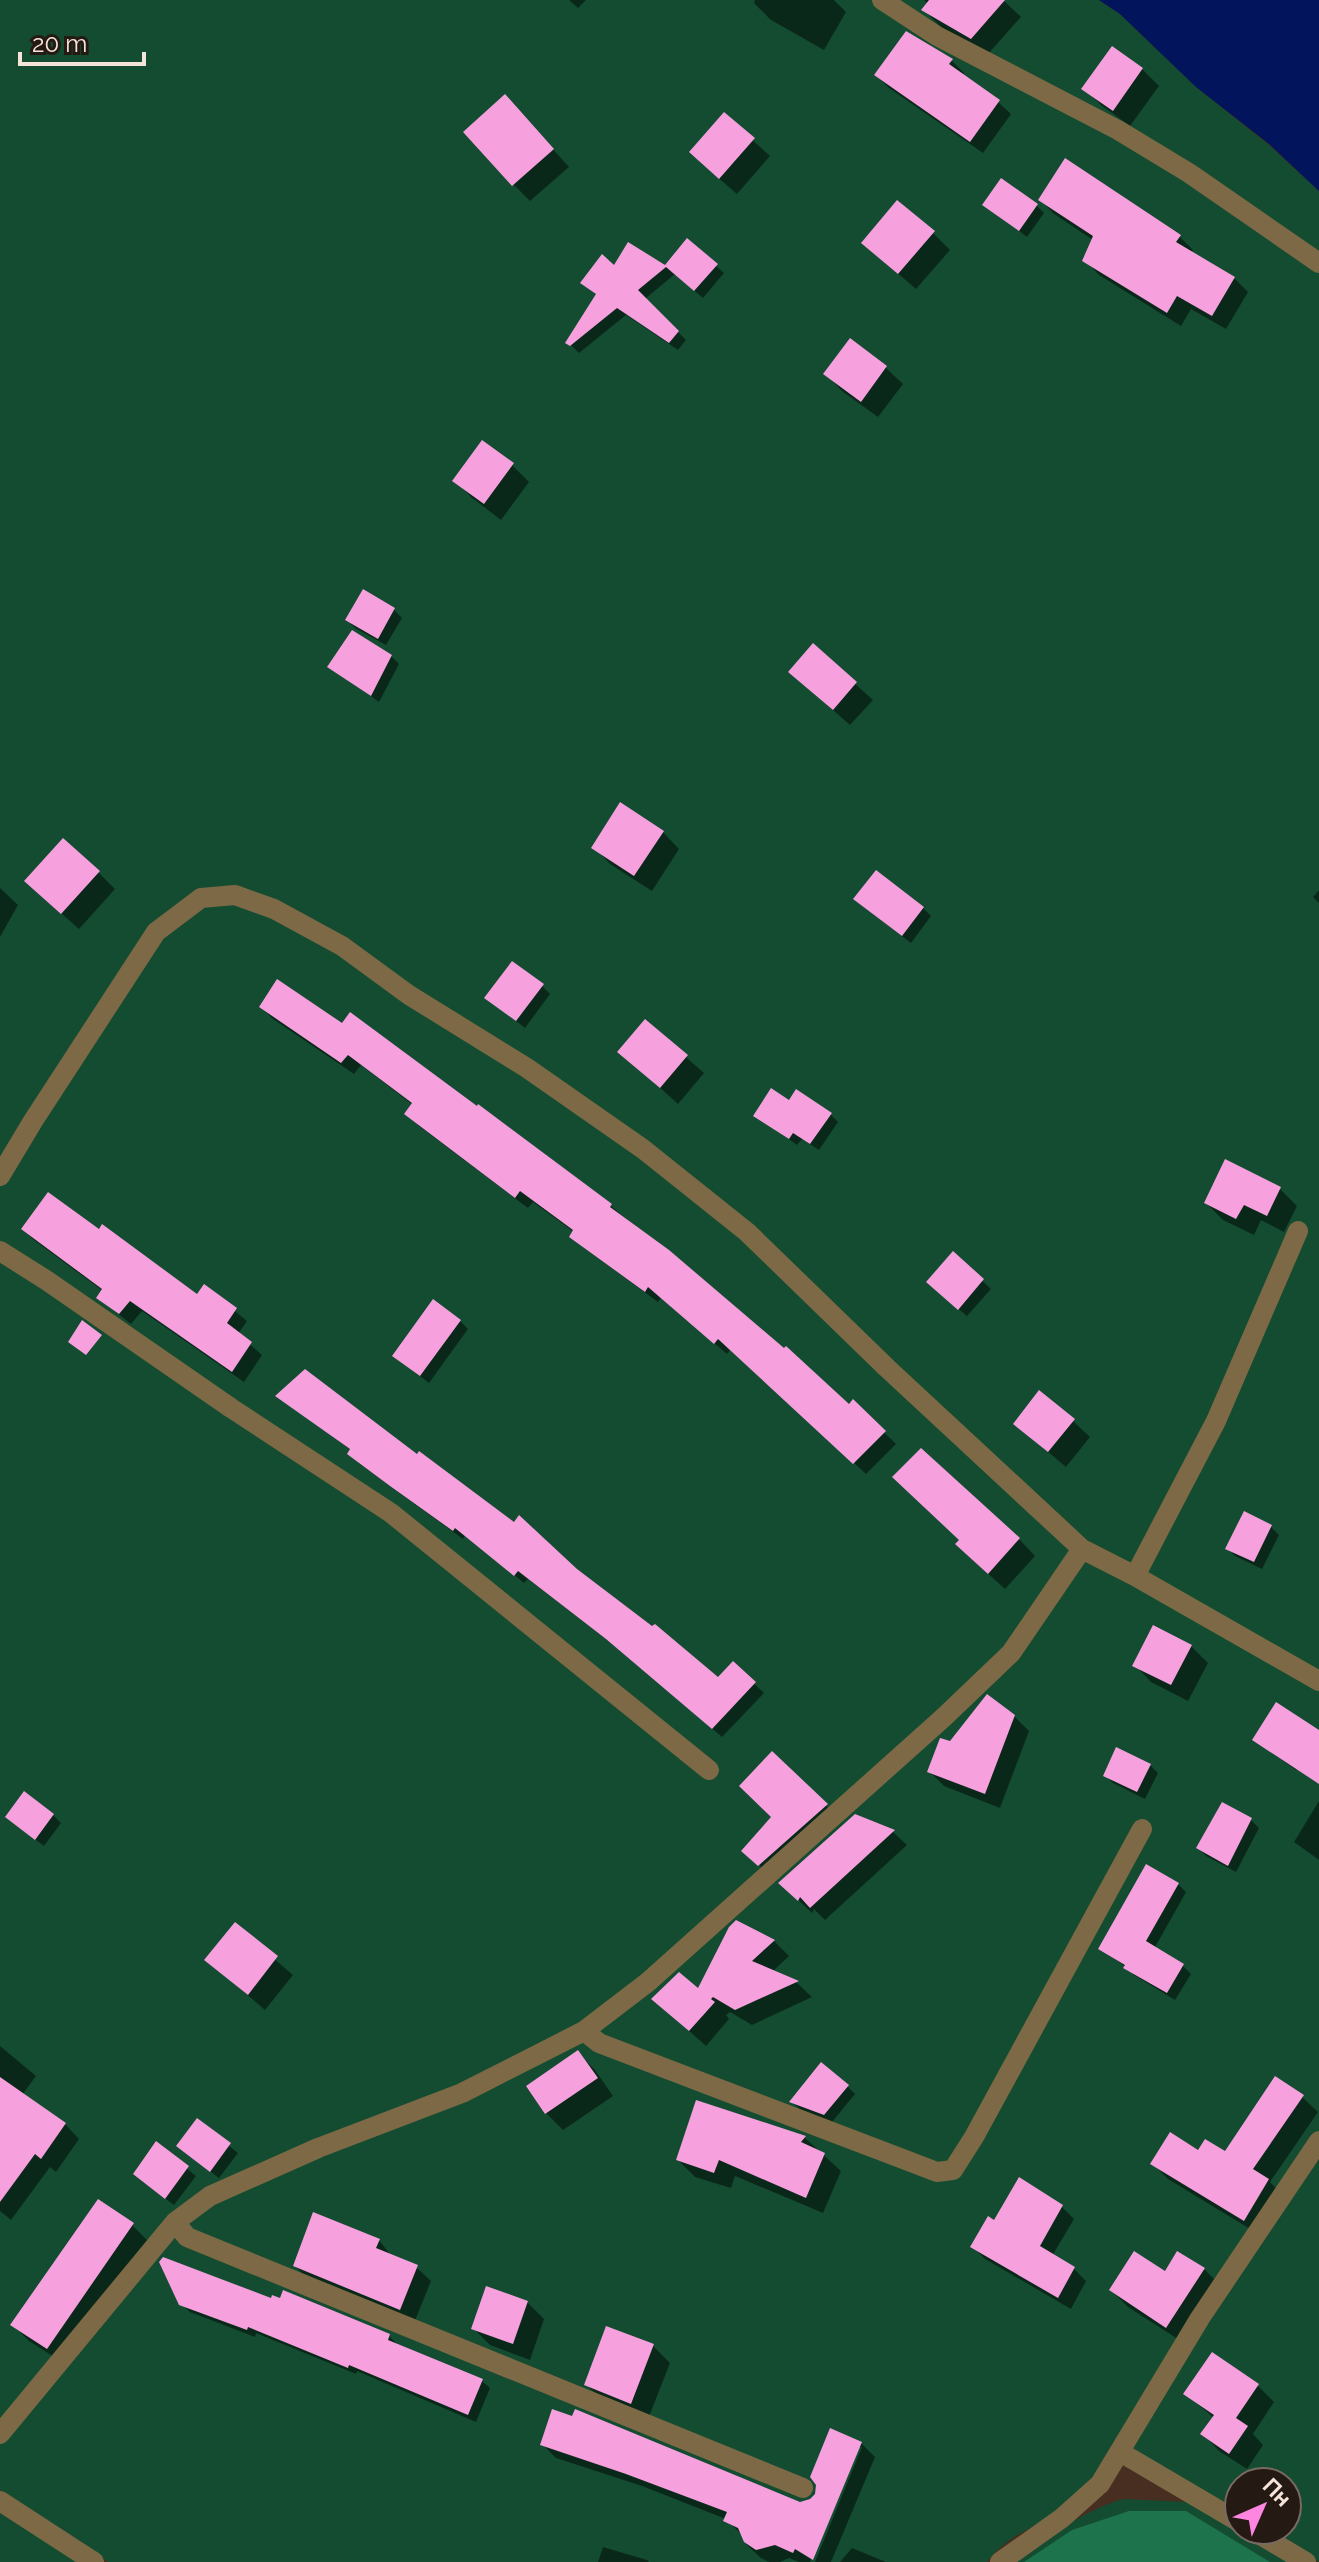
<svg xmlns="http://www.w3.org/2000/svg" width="1319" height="2562" viewBox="0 0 1319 2562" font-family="Raleway,sans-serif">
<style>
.green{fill:#144c31}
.forest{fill:#1d734b}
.water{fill:#01145c}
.shadow{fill:#0007}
.building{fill:#f6a0de}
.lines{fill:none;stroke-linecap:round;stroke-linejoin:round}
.lane{stroke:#7d6945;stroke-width:20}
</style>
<rect width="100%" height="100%" fill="#482e20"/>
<path class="green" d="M0 0H1099L1120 14 1196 87 1269 145 1319 191V2562L1264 2530H1287V2482H1239V2515L1116 2439C1104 2457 1089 2488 1073 2501 1046 2525 1009 2531 987 2562H108L0 2490Z
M1125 2499 1187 2502 1290 2562H1010C1030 2545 1100 2502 1125 2499Z
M0 2513 78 2562H0Z"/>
<path class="forest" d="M1129 2511H1186L1270 2562H1024L1072 2530Z"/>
<path class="water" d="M1099 0H1319V191L1269 144 1196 87 1120 14Z"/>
<path class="shadow" d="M569 0H586L578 8Z
M755 0H834L846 12 824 50 771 20 754 3Z
M924 0H1003L1021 17 988 54 941 27 924 10 928 4Z
M907 34 952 61 964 73 962 76 998 102 1011 114 983 153 889 88 876 75Z
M1112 49 1142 69 1159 86 1130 126 1101 105 1084 88Z
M521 114 569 167 530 201 513 184Z
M724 114 770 156 737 194 708 169Z
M1040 199 1179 236 1193 250 1191 253 1234 278 1248 292 1226 329 1191 309 1181 326 1099 275 1085 260 1093 240 1054 214Z
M985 205H1036L1044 213 1027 237Z
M933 233 950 250 916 289 881 259Z
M687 241 724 273 703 298 675 274 645 299 686 340 678 350 626 315 579 353 568 342 597 295 583 283 614 268H665Z
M850 341 886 368 903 384 878 417 842 391 826 374Z
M512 465 529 482 501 520 471 497 455 480Z
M394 610 402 618 386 645 355 628 347 620Z
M813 646 873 700 850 725 808 688Z
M391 656 399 664 379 702 330 666Z
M663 832 679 849 652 891 610 864 594 847Z
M98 872 115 889 79 929 44 898Z
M0 888 18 905 0 937Z
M1319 890V903L1313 897Z
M864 907 923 908 931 916 911 943Z
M542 986 550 994 525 1028 487 998Z
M261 1007 342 1026 477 1109 479 1106 611 1206 849 1406 853 1402 896 1444 866 1474 731 1349 727 1354 661 1298 658 1302 584 1248 572 1236 574 1232 533 1202 528 1208 419 1126 407 1114 413 1105 361 1065 354 1074 273 1019Z
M645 1021 704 1073 678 1104 620 1052Z
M790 1103 830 1114 838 1122 819 1150 802 1139 797 1145 755 1115Z
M1280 1189 1297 1206 1284 1232 1261 1220 1254 1235 1223 1220 1206 1203Z
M23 1229 198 1297 205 1286 247 1321 238 1334 262 1355 244 1382 142 1311 131 1324 98 1298 103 1291 34 1240Z
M953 1254 991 1289 967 1316 936 1290Z
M460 1321 468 1329 429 1383 403 1363Z
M278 1396 418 1457 576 1570 718 1680 733 1664 764 1693 722 1737 618 1648 528 1579 524 1583 465 1535 463 1539 402 1495 359 1463 352 1451Z
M1073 1421 1090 1437 1066 1467 1015 1424Z
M1271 1527 1279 1535 1262 1569 1235 1556 1227 1548Z
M1019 1539 1035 1556 1005 1589 974 1561Z
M1191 1646 1208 1663 1188 1701 1151 1682 1135 1665Z
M1014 1716 1029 1731 1000 1808 944 1786 929 1771Z
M1318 1735 1296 1770 1254 1740Z
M772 1754 841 1820 775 1880 744 1851 774 1818Z
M1150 1765 1158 1773 1145 1799 1113 1783 1105 1775Z
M1319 1801V1860L1294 1842Z
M1222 1804 1251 1820 1259 1828 1236 1872 1206 1856 1198 1848Z
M53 1815 61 1823 44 1846 16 1825Z
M855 1817 893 1832 907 1845 825 1920 814 1909 812 1913 795 1897Z
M1178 1884 1186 1892 1154 1949 1183 1966 1191 1974 1175 2000 1134 1975 1126 1967 1101 1949Z
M737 1923 774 1941 789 1956 772 1972 797 1983 812 1997 752 2025 730 2012 726 2015 729 2019 706 2046 670 2014 699 1991Z
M235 1925 293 1975 265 2010 207 1960Z
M0 2046 36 2076 22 2095 65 2124 79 2139 56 2172 50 2167 11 2220 0 2211Z
M578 2053 595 2070 613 2096 563 2130 546 2113Z
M847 2086 855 2094 832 2122 800 2109 792 2102Z
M1302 2097 1318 2112 1270 2182 1283 2196 1260 2235 1168 2179 1152 2163 1199 2153 1226 2154Z
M697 2102 805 2138 841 2171 823 2213 735 2176 731 2188 695 2177 678 2160Z
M198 2121 238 2153 219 2178 187 2154Z
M157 2144 196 2176 174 2205 143 2182Z
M1020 2180 1062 2207 1074 2219 1052 2256 1074 2269 1086 2281 1071 2309 985 2259 973 2247 995 2222Z
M132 2225 149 2242 65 2364 29 2341 12 2324Z
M379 2240 392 2257 416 2267 431 2281 414 2323 309 2280 295 2266Z
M1204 2269 1221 2286 1184 2343 1128 2307 1111 2290 1165 2274Z
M527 2302 544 2319 530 2360 490 2345 473 2328Z
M181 2303 389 2336 397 2344 396 2346 481 2380 490 2388 476 2422 357 2371 356 2374 256 2333 255 2337 190 2312Z
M653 2346 670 2363 648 2419 603 2401 586 2384Z
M1258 2386 1274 2402 1253 2434 1263 2445 1247 2469 1219 2451 1203 2434 1214 2418 1186 2394Z
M553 2411 574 2418 576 2412 800 2504 811 2500 817 2494 818 2485 812 2477 832 2431 861 2443 875 2457 831 2562H815L862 2447H858L810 2562H799L789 2558 780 2562H769L761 2558 746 2544 743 2536 726 2519 642 2486 556 2458 542 2444Z
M603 2547 647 2560 649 2562H598Z
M852 2548 886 2562H840Z"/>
<path class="building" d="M929 0H1005L971 39 921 10Z
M906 31 953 59 949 64 1000 100 970 142 874 75Z
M1112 46 1143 68 1113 111 1081 89Z
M505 94 554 149 512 186 463 132Z
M724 112 755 138 719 179 689 152Z
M1065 158 1181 235 1176 242 1235 277 1212 316 1177 296 1167 313 1082 261 1093 236 1038 200Z
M1001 178 1038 204 1019 231 982 205Z
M897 200 935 231 898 274 861 243Z
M687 238 718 264 694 291 666 267 638 290 679 331 669 343 617 308 570 346 565 343 596 294 580 283 602 254 614 265 628 242 665 265Z
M850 338 887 366 861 402 823 374Z
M482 440 514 463 484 504 452 481Z
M363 589 395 608 378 639 345 620Z
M352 630 392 655 371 696 327 667Z
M813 643 857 682 833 710 788 672Z
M620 802 664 831 634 876 591 848Z
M63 838 100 871 61 914 24 881Z
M876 870 924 907 902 936 853 899Z
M512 961 544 984 516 1021 484 998Z
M277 979 342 1023 350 1012 477 1106 478 1104 612 1204 610 1207 669 1250 784 1348 786 1346 849 1404 853 1399 886 1431 853 1464 718 1339 714 1344 648 1287 645 1292 569 1237 573 1230 520 1191 515 1198 404 1114 412 1103 348 1055 341 1063 259 1007Z
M645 1019 688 1055 660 1088 617 1052Z
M771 1088 789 1100 796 1089 832 1113 810 1144 793 1133 789 1139 753 1116Z
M1225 1159 1281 1187 1267 1216 1244 1205 1236 1219 1204 1203Z
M48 1192 99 1229 102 1224 197 1294 204 1284 237 1308 227 1323 252 1342 232 1372 130 1301 119 1314 96 1298 102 1289 21 1229Z
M953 1251 984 1279 958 1310 926 1282Z
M433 1299 461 1320 420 1376 392 1356Z
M82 1320 102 1335 86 1355 68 1342Z
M305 1369 417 1454 419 1451 514 1522 519 1515 577 1569 652 1626 655 1624 718 1677 733 1661 756 1682 712 1729 606 1639 518 1571 514 1576 455 1528 453 1531 390 1486 347 1454 350 1449 275 1396Z
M1039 1390 1075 1419 1048 1452 1013 1424Z
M921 1448 1020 1538 988 1574 955 1544 959 1540 892 1477Z
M1244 1511 1272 1525 1254 1562 1225 1549Z
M1153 1625 1192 1645 1171 1685 1132 1666Z
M987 1694 1015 1715 985 1794 927 1772 940 1738 950 1741Z
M1276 1702 1319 1730V1784L1252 1740Z
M1116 1747 1151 1764 1137 1792 1103 1776Z
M772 1751 828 1804 758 1866 741 1851 771 1817 739 1786Z
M24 1791 54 1814 35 1840 5 1817Z
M1222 1802 1252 1818 1228 1866 1196 1848Z
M855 1814 895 1830 810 1908 800 1897 798 1901 778 1883Z
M1146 1864 1179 1883 1146 1941 1184 1964 1167 1993 1123 1968 1125 1965 1098 1949Z
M736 1920 775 1940 752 1961 799 1981 735 2010 713 1997 711 1999 715 2002 689 2031 651 1999 679 1972 698 1988 729 1927Z
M235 1922 278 1956 248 1995 204 1960Z
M578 2050 598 2078 545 2114 526 2086Z
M821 2062 849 2085 824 2115 789 2102Z
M1275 2076 1304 2095 1253 2169 1269 2179 1244 2221 1150 2164 1170 2132 1198 2150 1205 2139 1225 2151Z
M0 2077 66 2123 41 2159 35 2154 0 2202Z
M696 2100 806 2136 801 2142 825 2153 806 2198 719 2160 714 2173 676 2160Z
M197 2118 231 2143 210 2172 176 2146Z
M156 2141 189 2166 165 2199 133 2174Z
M1019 2177 1063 2205 1040 2246 1075 2267 1058 2298 970 2247 988 2216 994 2220Z
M98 2199 134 2223 47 2349 10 2325Z
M313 2212 380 2239 376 2248 418 2265 400 2310 293 2266Z
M1134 2251 1165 2271 1177 2251 1205 2268 1166 2328 1109 2290Z
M163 2257 271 2298 272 2295 280 2298 283 2290 390 2334 388 2340 483 2379 468 2415 349 2365 348 2368 248 2327 247 2330 179 2305 159 2262Z
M486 2286 528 2301 513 2344 471 2329Z
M606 2326 654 2344 631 2404 584 2385Z
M1212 2352 1259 2384 1236 2418 1248 2426 1229 2454 1200 2434 1214 2415 1183 2394Z
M552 2409 572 2416 575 2409 800 2502 810 2499 815 2494 816 2485 810 2477 830 2428 862 2442 813 2560 795 2549 793 2553 775 2545 756 2550 744 2542 738 2528 723 2521 727 2512 626 2474 540 2445Z"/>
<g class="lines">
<path class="lane" d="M882 0 937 36 1118 130 1189 173 1319 263
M0 1176 33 1121 156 932 201 898 235 895 274 909 342 946 409 995 527 1068 643 1149 747 1232 887 1368 1082 1549 1135 1576 1216 1421 1298 1231
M0 1251 46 1280 231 1408 391 1513 709 1770
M1135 1576 1319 1681
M584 2031 599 2043 937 2172 953 2170 974 2137 1142 1829
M175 2222 187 2237 803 2488
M0 2434 175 2222 210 2196 318 2148 462 2093 584 2031 648 1982 943 1718 1011 1653 1082 1549
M1120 2452 1239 2522
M0 2501 94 2562
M1252 2530 1306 2562
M1000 2562 1062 2518 1100 2484 1200 2318 1319 2141"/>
</g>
<g transform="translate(1263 2506) rotate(45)"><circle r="38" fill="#251913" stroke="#796a63" stroke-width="2"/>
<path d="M0-6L14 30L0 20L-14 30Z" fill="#fe85e0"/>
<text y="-12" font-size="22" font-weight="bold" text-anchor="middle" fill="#f6e4db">Пн</text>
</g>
<path d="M20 52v12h124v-12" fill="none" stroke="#f6e4db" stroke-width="4"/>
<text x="32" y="52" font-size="24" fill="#f6e4db" stroke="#251913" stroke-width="6" paint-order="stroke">20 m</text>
</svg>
